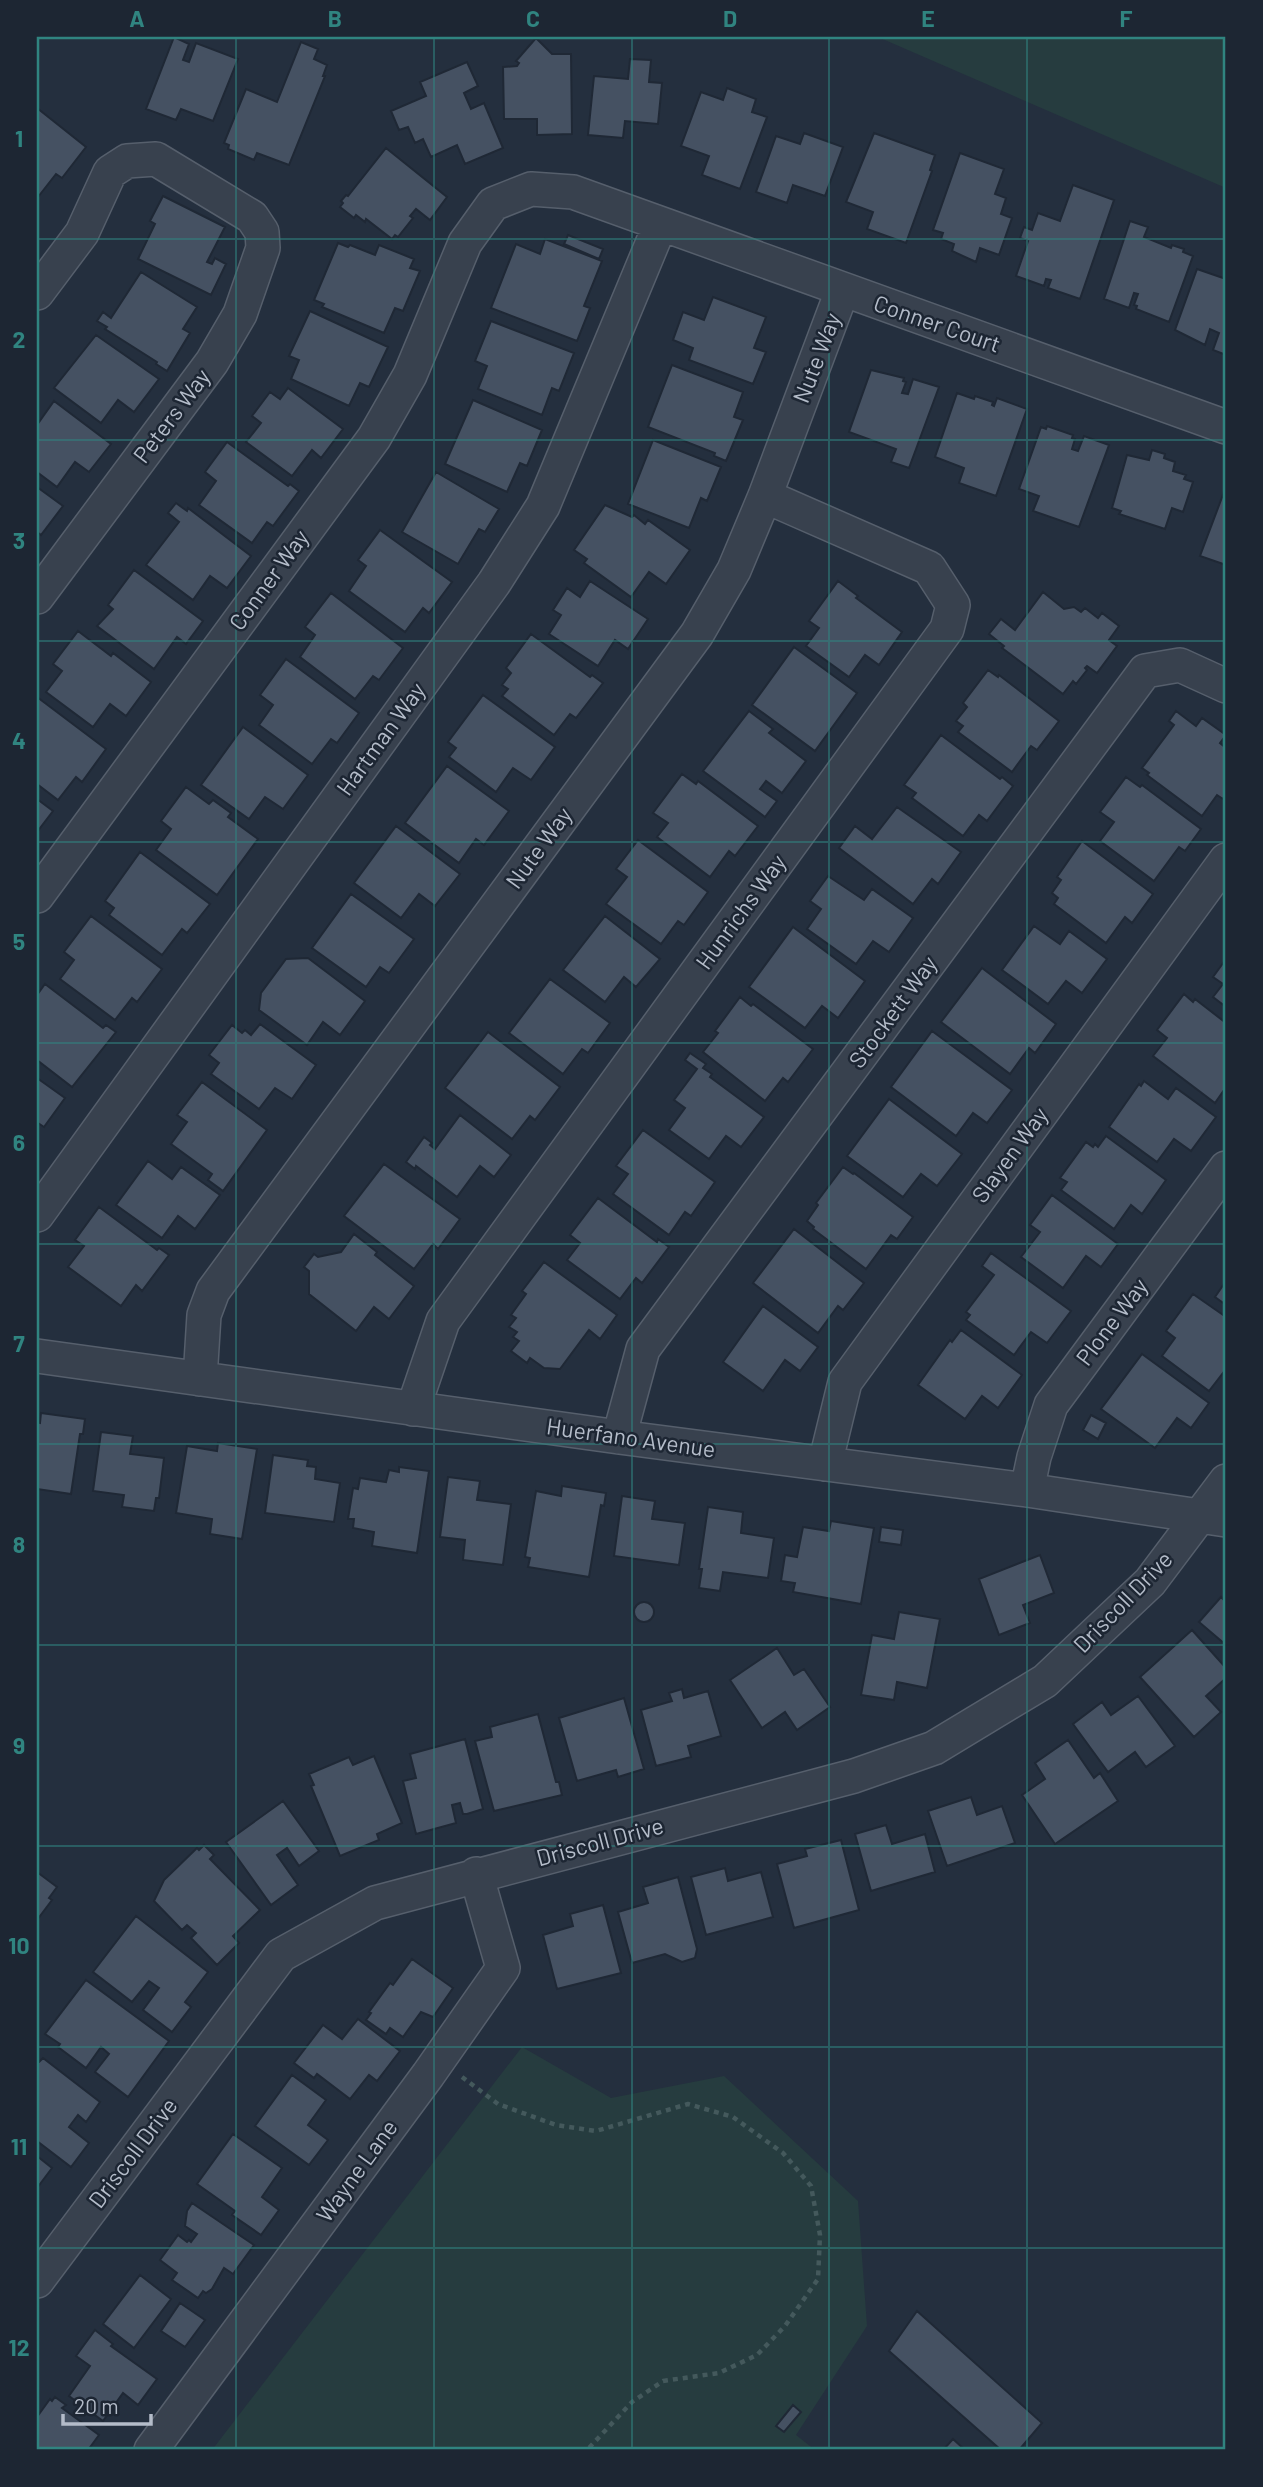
<svg xmlns="http://www.w3.org/2000/svg" width="1263" height="2487" viewBox="0 0 1263 2487" font-family="Barlow,sans-serif">
<style>
.green{fill:#263c3f}
.building{fill:#455162;stroke:#1f2835;stroke-width:2}
.lines{fill:none;stroke-linecap:round;stroke-linejoin:round}
.minor-casing{stroke:#565f6c;stroke-width:36}
.path{stroke:#44595c;stroke-width:4.5;stroke-dasharray:5 5;stroke-linecap:butt}
.minor{stroke:#38414e;stroke-width:33}
.grid{fill:none;stroke:#308480;stroke-width:2;stroke-opacity:0.55}
.labels{text-anchor:middle;stroke-width:5;stroke-linejoin:round;paint-order:stroke}
.street-label{font-size:23px;fill:#b4bcc9;stroke:#1d2633}
.neatline{fill:none;stroke:#308480;stroke-width:2.5}
.grid-label{font-size:23px;text-anchor:middle;font-weight:bold;fill:#308480}
</style>
<rect width="100%" height="100%" fill="#242f3e"/>
<path class="green" d="M878 37H1226V188Z
M522 2047 611 2098 724 2076 858 2201 867 2326 796 2435 815 2450H212Z"/>
<path class="building" d="M174 37 189 44 183 60 189 62 196 43 238 59 213 121 181 109 176 120 146 109Z
M536 38 552 54H571L572 134 537 135V119H504L503 67 517 66 519 63 516 61Z
M301 42 318 49 314 59 327 65 323 76H325L289 165 257 153 254 160 228 149 229 145 224 143 246 89 277 102Z
M630 59 651 60 649 82 662 83 658 124 625 121 623 138 588 135 594 76 628 79Z
M467 62 478 86 464 93 471 109 484 103 503 148 465 164 457 145 431 157 423 139 415 143 408 127 399 130 391 111 426 96 420 82Z
M727 88 756 99 752 112 767 117 740 189 702 175 709 156 681 146 701 92 723 100Z
M37 108 86 147 62 178 56 174 38 197Z
M804 133 843 147 825 196 793 185 787 203 756 192 776 136 800 144Z
M874 133 935 155 930 170 932 171 906 243 867 229 873 212 846 202Z
M386 148 447 197 430 220 416 209 410 216 413 218 398 237 395 235 392 239 366 219 365 222 356 215 354 218 340 207 343 203 341 201 346 195 348 196Z
M960 153 1004 169 995 194 1006 198 1001 214 1012 218 999 255 980 248 976 262 952 251 954 244 941 239 943 233 933 230Z
M1073 185 1114 200 1080 299 1048 288 1051 280 1046 279 1044 286 1016 276 1028 241 1020 238 1024 227 1032 230 1038 213 1060 221Z
M163 196 225 227 207 262 212 264 215 258 226 264 211 295 138 259 155 224 150 221Z
M1130 221 1148 227 1144 237 1171 248 1172 245 1184 249 1183 252 1193 256 1169 322 1136 309 1137 306 1134 305 1138 294 1134 293 1129 308 1104 299Z
M568 235 603 249 599 259 564 244Z
M545 239 602 261 584 306 590 308 577 341 491 308 516 244 540 254Z
M338 243 348 247 350 245 375 255 379 245 414 259 410 268 420 271 403 311 395 308 384 333 322 307 324 304 314 300Z
M1197 269 1226 279V355L1213 350 1219 333 1210 329 1205 345 1175 330Z
M141 272 197 307 183 329 190 333 167 371 156 364 157 362 105 329 107 327 97 321 103 312 111 318Z
M713 297 766 317 754 348 766 352 753 384 689 360 693 348 673 340 683 312 704 320Z
M310 311 388 347 369 387 360 383 349 406 291 379 299 360 289 356Z
M491 321 574 353 559 391 552 388 542 415 478 389 487 366 475 361Z
M96 335 159 379 134 412 118 400 101 423 54 388Z
M672 365 743 392 734 417 743 420 726 461 714 456 715 453 648 427Z
M871 370 904 378 903 381 906 382 902 393 908 394 913 379 939 387 909 468 891 462 896 449 849 432Z
M288 388 343 429 321 458 312 450 292 476 246 442 261 423 252 416 270 392 280 399Z
M957 393 974 399 975 396 993 402 992 405 994 406 997 398 1027 409 996 496 959 483 964 468 935 457Z
M473 400 542 430 527 466 520 463 507 492 445 464Z
M54 401 111 444 89 472 75 462 57 487 37 472V425Z
M1047 426 1073 435 1072 438 1075 439 1072 449 1078 451 1084 436 1109 445 1079 527 1033 511 1039 496 1019 489 1041 427 1046 429Z
M653 440 721 467 707 501 701 498 689 528 628 504Z
M227 442 288 486 290 484 299 491 273 526 267 522 252 543 199 505 216 481 205 472Z
M1152 450 1165 454 1164 458 1175 462 1173 471 1186 475 1184 479 1193 482 1183 512 1172 508 1165 529 1119 514 1121 511 1112 508 1127 455 1149 460Z
M436 472 499 509 485 532 479 529 458 564 402 532Z
M37 487 63 506 41 535 37 532Z
M1224 492H1226V565L1200 556Z
M176 503 187 511 188 508 251 556 227 588 210 576 193 600 146 565 179 522 168 513Z
M605 505 632 517 634 515 645 524 648 520 690 550 666 584 649 572 631 597 584 563 587 559 574 550Z
M380 530 452 582 429 613 423 608 405 632 349 591 366 566 358 560Z
M134 570 203 621 186 644 177 637 154 669 97 626 113 609 108 605Z
M590 581 648 619 628 649 615 640 598 666 549 634 561 615 553 610 567 588 580 597Z
M838 581 858 596 856 598 902 632 879 665 865 655 849 677 806 646 819 628 809 621Z
M1043 592 1064 609 1074 607 1081 612 1085 608 1098 618 1102 613 1119 626 1109 640 1117 646 1097 673 1087 666 1085 668 1087 670 1076 684 1073 681 1063 694 1002 648 1004 646 989 634 1001 619 1015 630Z
M331 593 403 648 379 680 373 676 355 699 300 657 315 635 305 627Z
M78 631 111 656 113 653 151 682 126 716 110 704 93 727 46 692 62 671 53 664Z
M531 634 590 677 592 675 603 683 576 718 570 714 554 735 502 696 508 689 502 685 511 673 506 668Z
M794 647 857 693 815 751 752 705Z
M286 659 359 713 337 743 331 739 312 764 259 725 273 705 260 695Z
M988 670 998 677 999 675 1059 721 1037 750 1031 746 1012 772 958 732 963 726 956 721 967 707 963 703Z
M483 695 555 747 531 780 513 768 496 792 449 757 456 748 448 742Z
M37 697 106 749 82 782 76 777 58 800 37 784Z
M749 711 773 729 769 733 806 761 782 793 766 781 760 789 777 801 765 817 703 771Z
M1176 711 1196 726 1202 718 1226 735 1220 743 1226 748V795L1223 799 1217 795 1202 816 1147 775 1149 773 1142 768 1174 725 1169 721Z
M243 727 308 775 283 809 265 797 249 819 201 785Z
M941 735 1000 779 1002 777 1013 786 987 821 979 815 963 836 912 798 916 793 904 785Z
M447 766 509 811 484 845 476 839 459 863 405 823Z
M682 774 696 784 698 781 758 826 735 856 729 851 710 877 657 837 668 823 653 813Z
M1126 777 1140 787 1142 785 1201 829 1185 851 1179 847 1154 881 1100 841 1114 822 1100 812Z
M186 787 209 804 213 800 231 813 228 817 258 839 217 895 156 850 171 829 161 821Z
M37 799 53 811 37 832Z
M897 807 961 852 938 884 932 879 913 904 839 848 855 826 872 839Z
M396 826 460 874 435 906 419 894 401 918 354 883Z
M638 840 708 892 684 925 678 921 661 944 606 904 627 877 616 869Z
M1082 841 1153 894 1132 923 1125 917 1106 943 1054 904 1058 898 1052 893 1061 880 1057 877Z
M140 852 210 904 187 933 182 929 162 955 109 915 114 908 105 901Z
M828 876 864 900 872 889 913 918 889 952 873 941 856 964 807 929 821 909 810 901Z
M351 894 414 939 389 973 380 967 366 987 312 948Z
M91 916 162 969 137 1002 132 998 115 1020 60 979 74 960 64 952Z
M605 916 660 959 636 987 624 977 605 1002 563 970Z
M1034 926 1060 944 1069 931 1107 959 1082 993 1066 981 1048 1004 1002 970Z
M793 927 865 981 838 1018 822 1006 805 1028 749 987Z
M308 958 365 1001 340 1035 323 1022 307 1045 259 1010 261 993 286 959Z
M1226 959V1007L1213 997 1223 984 1213 977Z
M982 968 1056 1024 1035 1053 1029 1048 1010 1074 941 1022Z
M550 979 610 1023 588 1053 582 1049 563 1074 509 1033Z
M45 984 103 1028 106 1025 116 1032 72 1087 37 1060V995Z
M1184 994 1193 1002 1195 999 1226 1023V1091L1224 1090 1215 1103 1153 1056 1167 1038 1157 1030Z
M740 997 751 1006 753 1004 813 1049 788 1082 783 1078 765 1101 703 1052 718 1033 715 1031Z
M260 1024 316 1065 292 1099 275 1088 259 1109 211 1074 219 1063 209 1055 232 1025 242 1033 245 1030 251 1035Z
M932 1031 1012 1090 987 1123 973 1113 956 1136 891 1087Z
M488 1032 560 1087 535 1120 530 1116 512 1139 445 1088Z
M690 1053 706 1064 703 1068 712 1074 710 1077 764 1117 741 1147 726 1136 709 1159 669 1130 685 1108 674 1100 697 1069 685 1060Z
M37 1078 65 1098 44 1127 38 1123 37 1126Z
M1144 1081 1168 1099 1176 1088 1216 1117 1191 1151 1174 1139 1157 1162 1109 1127 1139 1084 1141 1086Z
M202 1082 267 1130 223 1191 208 1180 212 1174 171 1144 187 1122 177 1115Z
M889 1099 962 1154 937 1186 921 1174 903 1197 847 1156Z
M460 1115 511 1155 494 1177 480 1166 457 1197 416 1166 415 1169 406 1162 424 1137 432 1143 430 1145 435 1149Z
M643 1130 715 1182 691 1216 685 1212 669 1235 613 1194 628 1174 616 1166Z
M1106 1136 1166 1180 1142 1214 1131 1205 1114 1229 1061 1190 1067 1182 1060 1178 1086 1142 1093 1147 1095 1144 1098 1147Z
M148 1161 172 1179 181 1167 220 1195 195 1229 178 1216 162 1238 116 1205Z
M384 1164 460 1219 438 1249 433 1244 414 1269 344 1216Z
M843 1167 853 1174 854 1173 913 1217 897 1239 891 1235 866 1269 813 1229 814 1227 807 1221 818 1205 816 1203Z
M1052 1195 1118 1244 1101 1267 1086 1256 1063 1288 1021 1257 1040 1232 1030 1225Z
M598 1198 657 1242 658 1239 669 1247 642 1283 636 1278 620 1299 567 1260 580 1243 570 1235Z
M99 1207 157 1250 159 1248 169 1255 142 1291 136 1285 121 1306 68 1267 84 1246 75 1240Z
M794 1229 864 1283 843 1310 838 1306 818 1333 753 1283Z
M354 1234 377 1252 375 1255 414 1286 389 1319 374 1307 356 1331 309 1294V1271L304 1267 314 1254 318 1257 341 1252Z
M991 1253 1071 1311 1047 1343 1031 1332 1014 1355 966 1320 970 1315 966 1312 994 1275 982 1266Z
M544 1262 617 1315 600 1339 589 1330 560 1369 544 1368 530 1358 527 1363 511 1351 519 1341 513 1337 517 1332 509 1327 516 1318 511 1315 526 1294 522 1291Z
M1226 1281V1305L1215 1297Z
M1193 1294 1226 1317V1369L1209 1391 1162 1356 1175 1338 1166 1331Z
M763 1306 818 1347 800 1371 785 1360 763 1391 723 1362Z
M961 1330 1022 1375 998 1408 982 1396 965 1419 918 1385 950 1340 952 1342Z
M1142 1354 1209 1403 1191 1428 1177 1418 1155 1448 1101 1409Z
M41 1413 85 1419 83 1434H80L71 1494 37 1489V1422L40 1423Z
M1091 1415 1106 1423 1098 1439 1083 1430Z
M101 1432 133 1436 130 1454 164 1458 159 1498H156L154 1511 122 1507 124 1495 93 1491Z
M218 1443 257 1449 242 1539 210 1534 212 1519 176 1513 187 1446 217 1451Z
M273 1455 308 1460 307 1466 316 1467 315 1479 340 1483 334 1522 265 1513Z
M399 1467 429 1471 417 1553 372 1546 374 1532 353 1528 354 1519H348L353 1488 358 1489 360 1478 386 1482 389 1470 399 1472Z
M448 1477 480 1481 477 1500 511 1504 503 1565 463 1560 465 1540 440 1537Z
M562 1486 606 1493 604 1506 601 1505 589 1577 528 1567 530 1558 525 1557 536 1491 561 1496Z
M622 1496 655 1501 652 1519 685 1523 679 1565 614 1556Z
M708 1507 743 1512 741 1533 774 1538 768 1578 723 1572 720 1591 699 1588 702 1569H699Z
M831 1521 874 1528 861 1604 793 1592 795 1583 781 1581 785 1555 797 1557 803 1527 829 1531Z
M881 1527 903 1530 901 1545 879 1542Z
M1040 1555 1054 1593 1023 1605 1030 1623 999 1635 979 1579Z
M1221 1597 1226 1602V1645L1199 1622Z
M634 1612a10 10 0 1 1 20 0a10 10 0 1 1-20 0Z
M899 1612 940 1619 927 1688 897 1682 894 1700 861 1695 872 1635 894 1639Z
M1192 1630 1226 1668V1678L1206 1696 1221 1712 1194 1737 1140 1677Z
M777 1648 794 1675 804 1669 830 1707 797 1730 785 1712 762 1728 730 1680Z
M682 1689 684 1698 708 1691 721 1736 688 1746 691 1757 656 1766 641 1710 672 1701 669 1693Z
M1138 1696 1175 1746 1146 1767 1135 1752 1108 1772 1073 1724 1102 1702 1111 1715Z
M624 1698 644 1769 618 1777 616 1770 577 1781 559 1718Z
M538 1714 556 1782H559L562 1795 494 1811 475 1741 492 1737 490 1727Z
M465 1739 483 1809 467 1814H463L460 1803 452 1805 456 1823 416 1834 403 1781 416 1778 410 1754Z
M1068 1740 1094 1778 1100 1773 1118 1801 1055 1844 1022 1795 1045 1779 1035 1763Z
M374 1756 402 1823 377 1834 379 1840 340 1856 311 1786 314 1785 309 1774 349 1757 353 1765Z
M971 1797 977 1815 1002 1806 1015 1843 947 1866 928 1811Z
M283 1801 319 1851 299 1866 287 1848 277 1855 298 1885 271 1905 226 1842Z
M886 1825 892 1844 925 1834 935 1872 871 1891 855 1834Z
M841 1840 859 1910 794 1928 777 1864 807 1856 805 1849Z
M204 1845 214 1855 210 1859 260 1910 233 1936 239 1943 217 1965 191 1938 196 1933 187 1925 182 1930 154 1901 164 1880 197 1848 199 1850Z
M725 1868 728 1881 761 1872 773 1917 706 1935 691 1877Z
M37 1872 57 1887 49 1898 52 1900 37 1920Z
M678 1877 697 1949 695 1958 682 1962 665 1954 632 1963 618 1912 648 1903 643 1887Z
M603 1905 621 1973 557 1989 543 1935 573 1926 570 1914Z
M136 1916 208 1972 185 2002 191 2007 172 2032 143 2010 159 1988 149 1981 132 2002 93 1972Z
M412 1959 453 1988 433 2017 421 2012 403 2037 390 2028 386 2034 366 2020 371 2013 369 2012 390 1983 393 1985Z
M86 1980 169 2041 128 2097 95 2072 109 2054 101 2047 86 2068 58 2047 60 2044 45 2034Z
M358 2019 400 2051 377 2081 369 2075 350 2099 317 2074 314 2078 294 2063 323 2025 342 2039Z
M43 2058 100 2102 86 2122 78 2115 69 2127 89 2143 71 2167 37 2141V2062H39Z
M292 2075 326 2100 308 2125 328 2140 309 2165 255 2126Z
M233 2134 282 2168 262 2197 279 2210 261 2235 232 2215 235 2211 197 2184Z
M37 2156 52 2168 37 2188Z
M192 2203 254 2245 233 2274 224 2268 212 2289 206 2293 203 2291 198 2298 172 2280 177 2273 160 2260 178 2235 187 2242 189 2240 191 2242 197 2234 185 2226 187 2211Z
M140 2275 171 2299 134 2348 103 2324Z
M180 2303 205 2320 185 2347 161 2331Z
M917 2311 1042 2423 1019 2450H1001L889 2351Z
M95 2330 113 2344 111 2346 157 2379 138 2405 123 2393 103 2421 69 2396 90 2366 76 2356Z
M55 2397 66 2405 62 2408 99 2435 88 2450H37V2417L50 2399 52 2401Z
M793 2405 801 2412 784 2432 776 2426Z
M953 2439 965 2450H943Z"/>
<g class="lines">
<g class="minor-casing">
<path id="minor" d="M37 293 82 233 110 172 127 161 156 159 252 217 262 232 263 248 240 314 212 362 37 597
M37 896 374 438 410 375 465 243 493 204 531 189 573 192 1226 427
M37 1215 494 583 543 506 660 225
M37 1356 619 1437 1027 1490 1226 1520
M200 1379 204 1315 213 1291 697 634 734 570 765 496 842 291
M413 1409 443 1321 947 629 953 605 929 568 765 496
M619 1437 643 1349 1145 671 1180 665 1226 686
M825 1464 845 1382 1226 860
M1027 1490 1034 1457 1051 1405 1226 1168
M37 2281 281 1955 375 1903 854 1776 934 1748 1045 1681 1150 1582 1226 1481
M151 2450 428 2075 503 1968 476 1874"/>
</g>
<path class="path" d="M462 2077 498 2104 556 2125 596 2131 688 2104 733 2117 783 2153 811 2186 820 2235 818 2279 785 2326 757 2355 719 2373 663 2381 632 2402 587 2450"/>
<use href="#minor" class="minor"/>
</g>
<path class="grid" d="M236 37V2450M434 37V2450M632 37V2450M829 37V2450M1027 37V2450M37 239H1226M37 440H1226M37 641H1226M37 842H1226M37 1043H1226M37 1244H1226M37 1444H1226M37 1645H1226M37 1846H1226M37 2047H1226M37 2248H1226"/>
<g class="labels">
<g class="street-label">
<text transform="translate(937 324) rotate(19)" y="8">Conner Court</text>
<text transform="translate(817 358) rotate(-69)" y="8">Nute Way</text>
<text transform="translate(172 416) rotate(-53)" y="8">Peters Way</text>
<text transform="translate(269 580) rotate(-54)" y="8">Conner Way</text>
<text transform="translate(381 739) rotate(-54)" y="8">Hartman Way</text>
<text transform="translate(539 848) rotate(-54)" y="8">Nute Way</text>
<text transform="translate(741 912) rotate(-54)" y="8">Hunrichs Way</text>
<text transform="translate(893 1012) rotate(-54)" y="8">Stockett Way</text>
<text transform="translate(1010 1155) rotate(-54)" y="8">Slayen Way</text>
<text transform="translate(1112 1322) rotate(-53)" y="8">Plone Way</text>
<text transform="translate(631 1438) rotate(8)" y="8">Huerfano Avenue</text>
<text transform="translate(1123 1602) rotate(-46)" y="8">Driscoll Drive</text>
<text transform="translate(600 1842) rotate(-15)" y="8">Driscoll Drive</text>
<text transform="translate(133 2153) rotate(-53)" y="8">Driscoll Drive</text>
<text transform="translate(357 2171) rotate(-54)" y="8">Wayne Lane</text>
</g>
</g>
<rect width="1263" height="2487" fill="none" stroke="#1d2633" stroke-width="77"/>
<path d="M63 2414v10h88v-10" fill="none" stroke="#b4bcc9" stroke-width="3.5"/>
<text x="74" y="2414" font-size="21" fill="#b4bcc9" stroke="#1d2633" stroke-width="5" paint-order="stroke">20 m</text>
<rect x="38" y="38" width="1186" height="2410" class="neatline"/>
<g class="grid-label">
<text x="137" y="27">A</text>
<text x="335" y="27">B</text>
<text x="533" y="27">C</text>
<text x="730" y="27">D</text>
<text x="928" y="27">E</text>
<text x="1126" y="27">F</text>
<text x="19" y="147">1</text>
<text x="19" y="348">2</text>
<text x="19" y="549">3</text>
<text x="19" y="749">4</text>
<text x="19" y="950">5</text>
<text x="19" y="1151">6</text>
<text x="19" y="1352">7</text>
<text x="19" y="1553">8</text>
<text x="19" y="1754">9</text>
<text x="19" y="1954">10</text>
<text x="19" y="2155">11</text>
<text x="19" y="2356">12</text>
</g>
</svg>
